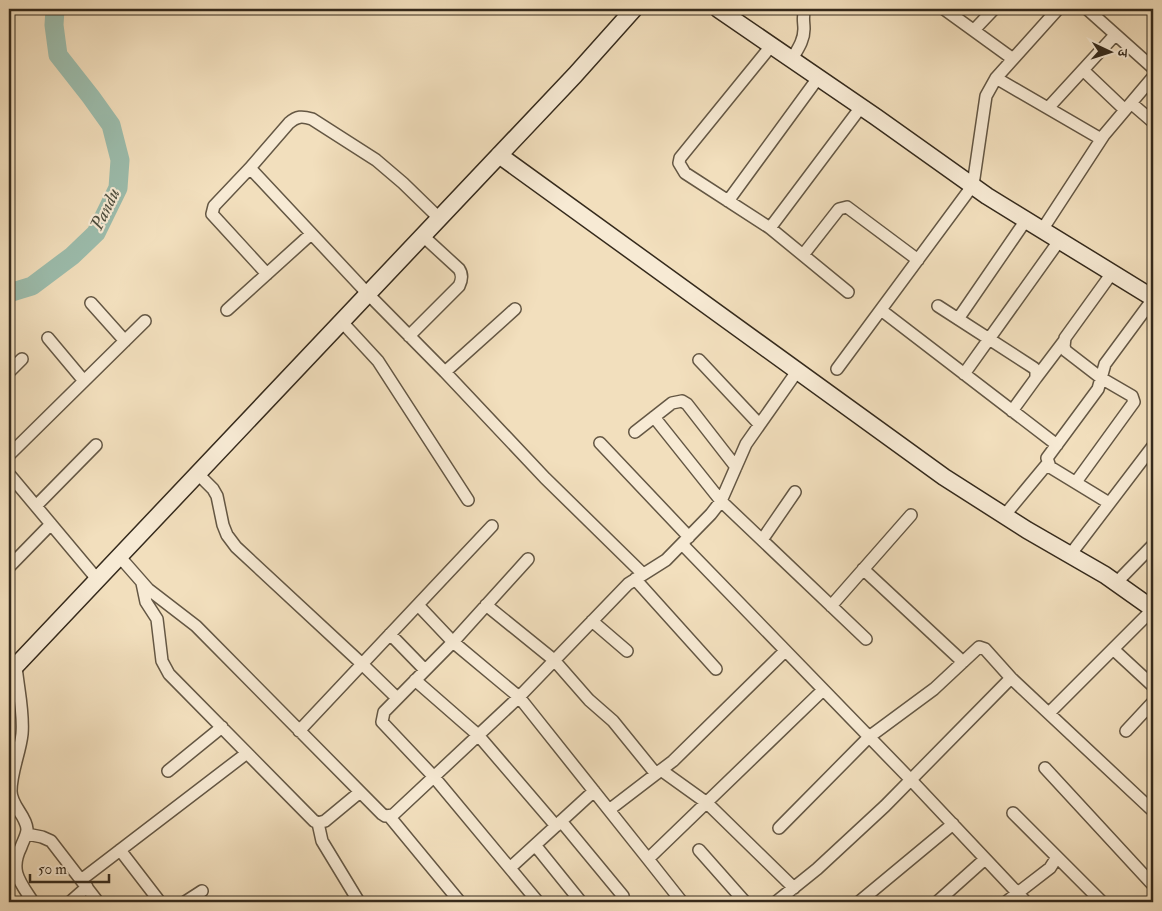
<svg xmlns="http://www.w3.org/2000/svg" width="1162" height="911" viewBox="0 0 1162 911" font-family="'IM FELL Double Pica','Noto Serif Devanagari',serif">
<style>
.lines{fill:none;stroke-linecap:round;stroke-linejoin:round}
.river{stroke:#9cbdad;stroke-width:19}
.street-casing{stroke:#645744;stroke-width:14}
.secondary-casing{stroke:#352a1c;stroke-width:19}
.street{stroke:#f7ead4;stroke-width:11}
.secondary{stroke:#f7ead4;stroke-width:16}
.labels{text-anchor:middle;stroke-width:4.5;stroke-linejoin:round;paint-order:stroke}
.water-label{font-size:18px;font-style:italic;fill:#4f4f40;stroke:#f7ead4}
</style>
<rect width="100%" height="100%" fill="#f2dfbd"/>
<filter id="stains"><feTurbulence type="fractalNoise" baseFrequency=".004" numOctaves="4"/><feColorMatrix values="0 0 0 0 .2 0 0 0 0 .09 0 0 0 0 .02 0 0 0 .5 -.17"/></filter>
<radialGradient id="worn" r=".72"><stop offset=".6" stop-color="#630" stop-opacity="0"/><stop offset="1" stop-color="#630" stop-opacity=".3"/></radialGradient>
<g class="lines">
<path class="river" d="M9 293 32 286 72 256 96 233 118 188 120 160 111 125 91 97 58 55 54 25 55 9"/>
<g class="street-casing">
<path id="street" d="M944 9 1013 59
M1087 9 1153 68
M1152 9 1153 10
M974 30 994 9
M771 46 680 158 679 163 685 173 770 228 848 292
M792 59C797 50 804 41 804 29 804 22 802 16 805 9
M1083 70 1125 110
M996 78 1101 139
M1131 103 1153 122
M1048 108 1115 35
M250 168 214 206 212 214 267 274
M728 201 818 78
M439 218 403 183 376 160 312 119C302 116 297 116 289 123L250 168 368 294 445 372 515 309
M770 228 861 107
M1042 230 1104 135 1153 77
M803 255 839 209 847 207 918 260
M91 303 125 341
M938 306 1034 368 1036 371V378L1012 411
M227 310 311 234
M881 310 1057 445
M958 319 1026 220
M342 322 378 361 468 500
M409 336 459 286C462 280 463 275 459 269L423 236
M48 338 84 381
M699 360 759 424
M837 369 973 185 986 96 996 78 1058 9
M9 372 22 359
M445 372 545 478 643 574
M964 374 1059 241
M1036 378 1064 341
M654 417 721 501 866 639
M635 432 672 403 682 401 687 404 736 467
M600 443 689 537
M9 455 145 321
M9 474 97 579
M198 474 213 489 217 496 223 525 227 535 236 547 361 663 397 698
M1076 482 1134 402 1132 396 1101 378 1066 351 1064 347 1065 338 1112 273
M1109 503 1050 467 1047 458 1098 389 1105 364 1153 299
M36 506 96 445
M1004 516 1048 463
M762 540 795 492
M682 544 911 780 1026 902
M1070 555 1153 446
M119 556 148 589 196 626 382 814 385 816 393 815 519 697 628 584 666 560 711 514 721 501 746 444 798 370
M528 559 453 642 384 712 382 722 434 777 538 902
M9 567 51 524
M863 569 963 662
M635 579 716 669
M142 583 146 602 157 619 162 661 169 674 314 821 318 823 325 821 360 792
M1116 583 1153 545
M418 605 453 642 519 697 648 859 823 690
M486 605 554 660 589 700 613 721 656 774 661 770 707 803 794 888
M831 606 911 515
M592 621 627 651
M390 634 425 670
M1113 649 1153 686
M16 666C18 688 24 712 22 734 20 753 11 772 11 791 11 806 26 815 27 829 27 835 23 841 21 847 9 871 20 882 33 902
M415 680 478 735 556 826
M1049 713 1153 609
M299 731 492 526
M1126 731 1153 702
M1045 768 1153 885
M168 771 222 727
M609 810 673 761 785 651
M1013 813 1102 902
M389 816 460 902
M561 821 623 896 624 902
M318 823 322 841 359 902
M779 828 869 737 934 689 979 647 985 649 1011 678
M27 834 42 837 51 841 81 880
M535 845 581 902
M120 850 160 902
M699 850 745 902
M648 859 682 902
M510 868 594 791
M70 902 87 887
M98 902 81 880 247 753
M185 902 202 891
M776 902 817 869 885 806 1011 678 1153 811
M859 902 953 824
M937 902 985 859
M1006 902 1050 868 1057 857"/>
</g>
<g class="secondary-casing">
<path id="secondary" d="M718 9 876 117 987 196 1153 298
M499 155 944 477 1027 530 1105 575 1153 609
M9 673 575 75 634 9"/>
</g>
<use href="#street" class="street"/>
<use href="#secondary" class="secondary"/>
</g>
<g class="labels">
<g class="water-label">
<text transform="translate(105 209) rotate(-64)" y="6">Pandu</text>
</g>
</g>
<rect width="1162" height="911" fill="none" stroke="#f2dfbd" stroke-width="30"/>
<rect x="10" y="10" width="1142" height="891" fill="none" stroke="#352a1c" stroke-width="2.5"/>
<rect x="15" y="15" width="1132" height="881" fill="none" stroke="#352a1c"/>
<g transform="translate(1110 52) rotate(94)" stroke="#f7ead4" stroke-width="4" paint-order="stroke">
<path d="M0-4L9 19L0 12L-9 19Z" fill="#352a1c"/>
<text y="-8" font-size="14" font-weight="bold" text-anchor="middle" fill="#352a1c">उ</text>
</g>
<path d="M30 874v8h79v-8" fill="none" stroke="#352a1c" stroke-width="2.5"/>
<text x="38" y="874" font-size="15" fill="#352a1c" stroke="#f7ead4" stroke-width="4" paint-order="stroke">50 m</text>
<rect width="100%" height="100%" filter="url(#stains)"/>
<rect width="100%" height="100%" fill="url(#worn)"/>
</svg>
